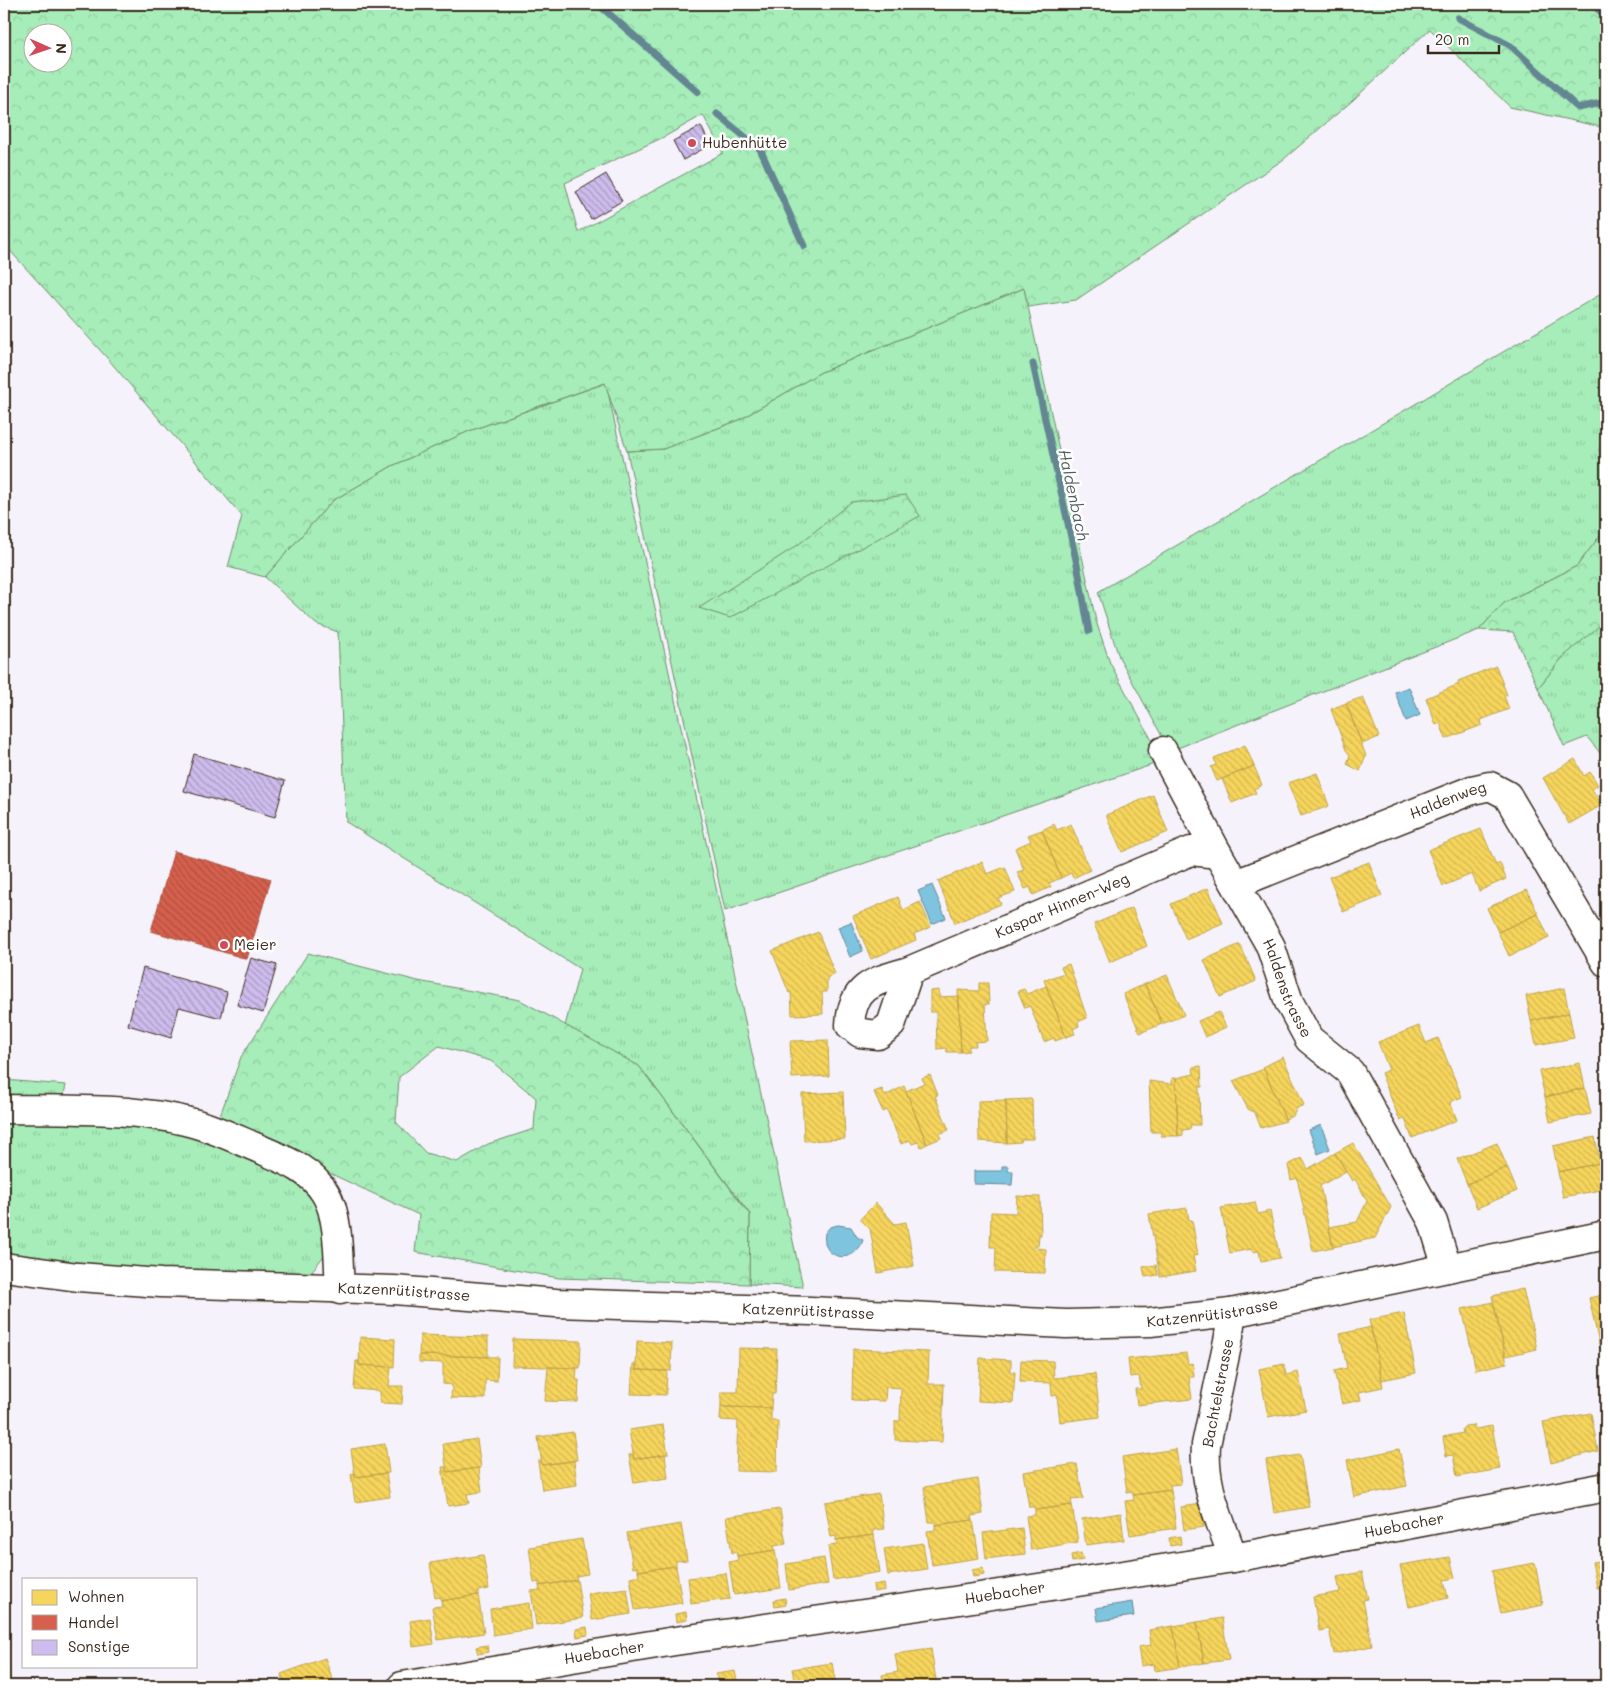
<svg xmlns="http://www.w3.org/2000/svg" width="1610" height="1690" viewBox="0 0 1610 1690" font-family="Mali,sans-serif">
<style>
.grass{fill:url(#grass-tufts);stroke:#708c6c}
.forest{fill:url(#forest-crowns);stroke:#708c6c;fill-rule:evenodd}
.water{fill:#7ec4df;stroke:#638692}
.homes{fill:url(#homes-back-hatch);stroke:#bea249}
.shops{fill:url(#shops-back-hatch);stroke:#a8503f}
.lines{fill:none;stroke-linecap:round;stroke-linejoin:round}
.stream{stroke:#638692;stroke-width:7}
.building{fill:url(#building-back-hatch);stroke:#3b2a1e}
.street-casing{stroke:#3b2a1e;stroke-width:31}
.secondary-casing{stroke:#3b2a1e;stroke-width:31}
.street{stroke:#fff;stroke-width:28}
.secondary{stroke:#fff;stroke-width:28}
.poi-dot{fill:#d1495b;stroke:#fff;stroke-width:2}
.labels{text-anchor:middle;stroke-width:5;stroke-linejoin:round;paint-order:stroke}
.poi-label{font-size:15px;fill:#3b2a1e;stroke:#fff;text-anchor:start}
.street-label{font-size:15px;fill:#3b2a1e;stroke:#fff}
.water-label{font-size:16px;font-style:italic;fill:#526062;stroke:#fff}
</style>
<defs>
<pattern id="grass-tufts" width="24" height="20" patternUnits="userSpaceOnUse" patternTransform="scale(1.25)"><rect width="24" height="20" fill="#a6edb9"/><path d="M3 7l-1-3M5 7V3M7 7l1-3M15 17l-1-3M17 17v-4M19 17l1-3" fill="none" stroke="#90cb9f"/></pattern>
<pattern id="forest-crowns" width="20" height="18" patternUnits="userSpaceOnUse" patternTransform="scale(1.25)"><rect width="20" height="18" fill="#a6edb9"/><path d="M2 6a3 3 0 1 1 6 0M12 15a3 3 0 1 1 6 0" fill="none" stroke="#90cb9f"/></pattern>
<pattern id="homes-back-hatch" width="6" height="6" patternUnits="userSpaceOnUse" patternTransform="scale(1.25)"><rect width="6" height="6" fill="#f6d55c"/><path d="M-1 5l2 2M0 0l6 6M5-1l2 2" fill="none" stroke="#d4b750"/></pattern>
<pattern id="shops-back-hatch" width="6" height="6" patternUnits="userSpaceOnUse" patternTransform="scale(1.25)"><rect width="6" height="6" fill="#d6604d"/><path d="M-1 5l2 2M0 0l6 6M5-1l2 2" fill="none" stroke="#af4f3f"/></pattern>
<pattern id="building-back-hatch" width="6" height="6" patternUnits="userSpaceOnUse" patternTransform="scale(1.25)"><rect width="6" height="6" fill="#cdbced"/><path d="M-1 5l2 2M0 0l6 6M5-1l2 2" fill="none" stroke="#a899bf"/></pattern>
</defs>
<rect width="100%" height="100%" fill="#f5f2fb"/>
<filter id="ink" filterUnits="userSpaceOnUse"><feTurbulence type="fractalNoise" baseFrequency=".02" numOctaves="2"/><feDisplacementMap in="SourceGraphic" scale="10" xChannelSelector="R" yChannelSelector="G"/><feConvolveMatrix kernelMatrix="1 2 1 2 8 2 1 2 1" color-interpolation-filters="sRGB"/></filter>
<g filter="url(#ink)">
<path class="grass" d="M1024 288 1096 621 1110 663 1163 761 725 911 627 451 663 449 739 420 821 372Z
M1606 291V429L1599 450 1606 474V528L1577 566 1504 603 1479 630 1170 751 1119 657 1098 592Z
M606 383 803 1287 749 1284 750 1214 639 1066 565 1026 580 969 346 822 338 632 316 624 265 577 332 501 392 466 469 431Z
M1606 619V760L1587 737 1564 746 1538 688 1562 658Z
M4 1080 66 1085 59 1117 175 1125 303 1177 320 1206 326 1253 312 1271 295 1277 96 1270 4 1255Z"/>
<path class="forest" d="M4 4H1606V128L1510 107 1430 29 1352 101 1284 159 1076 300 1028 307 1024 288 821 372 739 420 663 449 627 451 605 383 469 431 392 466 332 501 265 577 228 567 242 516 108 359 4 244ZM32 32H62V62H32ZM703 115 723 153 578 232 565 183 666 136Z
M906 495 920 516 730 618 699 608 798 545 851 502Z
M1606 528V620L1562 658 1538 688 1513 632 1479 630 1504 603 1577 566Z
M308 953 418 981 520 1000 639 1066 750 1215 749 1284 559 1278 415 1252 419 1215 218 1121 241 1057ZM439 1046 491 1061 536 1098 534 1129 488 1144 457 1162 426 1153 396 1122 399 1077Z"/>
<path class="water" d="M1409 687 1420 715 1406 721 1395 692Z
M932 885 946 918 932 924 918 891Z
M851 922 863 951 850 957 838 927Z
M1321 1125 1330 1149 1318 1154 1309 1130Z
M1002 1166H1008V1171H1013L1012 1185 974 1184V1171H1002Z
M838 1225 851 1227 857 1237 863 1240C855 1266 820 1260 825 1233L830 1227Z
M1132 1602 1134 1616 1098 1621 1096 1608Z"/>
<path class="homes" d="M1496 666 1507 695 1504 696 1509 709 1481 720 1482 725 1446 739 1440 723 1436 725 1426 698 1459 684 1458 681Z
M1363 697 1379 737 1362 744 1346 703Z
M1346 703 1366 756 1360 771 1347 764 1350 755 1346 750 1331 709Z
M1245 745 1254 766 1217 781 1211 767 1216 765 1214 758Z
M1575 759 1584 776 1590 772 1598 785 1592 789 1602 805 1569 824 1543 778Z
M1254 766 1262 785 1254 789 1256 793 1232 803 1222 779Z
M1317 773 1329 806 1301 816 1288 783Z
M1153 795 1168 832 1122 852 1106 815Z
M1054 824 1057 830 1071 824 1090 870 1073 878 1071 873 1061 878 1042 830Z
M1481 829 1496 865 1500 863 1506 879 1479 891 1472 874 1443 886 1428 850Z
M1042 830 1061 878 1049 883 1051 887 1033 895 1030 887 1025 889 1017 872 1024 870 1015 848 1031 841 1028 835Z
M982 862 987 874 1005 867 1015 892 998 898 1001 904 955 923 938 881Z
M1369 862 1382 896 1343 912 1329 877Z
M1208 888 1223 923 1186 939 1171 904Z
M1527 890 1538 914 1498 932 1487 908Z
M898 897 903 910 920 902 931 927 914 934 916 940 871 959 853 916Z
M1132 908 1147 946 1110 962 1094 924Z
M1538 914 1549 938 1509 956 1498 932Z
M818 932 835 974 827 978V992H822L823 1014 792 1015 791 992 789 993 772 951Z
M1240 944 1256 981 1220 997 1204 960Z
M1069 964 1087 1018 1078 1022 1079 1026 1073 1029 1075 1034 1066 1037 1044 980 1064 973 1061 967Z
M1167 975 1184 1015 1162 1024 1145 984Z
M979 983H988L989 1004H985L987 1041 975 1042 976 1046H969V1051L961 1052 958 990 979 991Z
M1145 984 1162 1024 1140 1033 1123 994Z
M1046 986 1066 1037 1055 1041 1054 1038 1044 1042 1030 1006 1025 1008 1018 991 1024 989 1027 994Z
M1564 988 1569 1013 1531 1021 1526 996Z
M939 990V997L959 996 961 1052H947L946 1048 937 1049 936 1012H930V991Z
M1219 1012 1226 1027 1205 1037 1198 1021Z
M1569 1013 1574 1038 1536 1045 1531 1021Z
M1419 1026 1426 1043 1438 1038 1462 1097 1450 1102 1457 1120 1412 1138 1405 1119 1400 1121 1381 1073 1389 1070 1378 1042Z
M828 1040 829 1076 792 1078 790 1041Z
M1283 1057 1304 1105 1297 1108 1293 1116 1285 1119 1263 1067Z
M1580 1063 1585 1088 1545 1097 1539 1071Z
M1201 1066 1202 1087H1199L1200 1125H1190L1191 1129 1183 1130V1135L1178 1136 1176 1078 1194 1074 1193 1067Z
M1264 1069 1286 1121 1261 1128 1255 1113 1248 1109 1233 1081Z
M930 1075 938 1095 935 1096 949 1130 939 1134 941 1138 927 1144 906 1091 924 1083 922 1078Z
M1172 1078H1176L1178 1136H1161V1132H1151L1149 1081 1172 1084Z
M904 1086 927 1144 921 1147 918 1142 912 1144 910 1140 901 1144 887 1110 883 1112 874 1092 882 1089 885 1096Z
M1585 1088 1591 1114 1550 1122 1545 1097Z
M843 1092 845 1139 804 1141 802 1094Z
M1032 1099 1033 1139H1022L1021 1142 1007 1143 1006 1100Z
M1006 1100 1007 1143 979 1141 978 1101Z
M1595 1137 1600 1163 1558 1172 1553 1146Z
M1353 1143 1391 1207 1375 1238 1333 1247 1329 1227 1357 1222 1367 1201 1355 1179 1352 1181 1335 1153Z
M1497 1143 1507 1167 1467 1184 1457 1159Z
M1335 1153 1346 1171 1320 1186 1333 1247 1313 1251 1297 1178 1291 1180 1288 1165 1302 1158 1308 1169Z
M1600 1163 1606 1189 1563 1197 1558 1172Z
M1507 1167 1517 1191 1477 1208 1467 1184Z
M1017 1196 1040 1197 1041 1235H1039L1038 1246H1034V1248L1046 1249 1045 1273 995 1272 996 1247H990L991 1212 1016 1213Z
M1255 1202 1258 1214 1270 1211 1280 1258 1261 1261 1259 1251 1252 1252V1249L1230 1253 1221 1208Z
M876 1203 895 1224 906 1222 914 1266 878 1273 870 1229 860 1219Z
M1187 1208 1189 1220H1192L1198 1255 1193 1256 1196 1271 1160 1277 1149 1214Z
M1156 1265 1158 1275 1145 1277 1143 1267Z
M1523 1289 1537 1349 1506 1356 1492 1296Z
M1606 1294V1347L1600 1348 1589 1298Z
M1493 1302 1507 1363 1476 1370 1462 1309Z
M1404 1313 1416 1373 1382 1380 1369 1320Z
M1371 1327 1383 1387 1359 1392 1361 1400 1342 1404 1334 1371 1347 1368 1340 1334Z
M420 1335 488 1337V1357L419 1355Z
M360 1337 395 1339 394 1367 359 1365Z
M513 1339 581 1341 580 1368 512 1366Z
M637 1341 672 1343 671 1371 636 1370Z
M739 1348 777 1349 775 1394H772L771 1408 721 1407V1392H738Z
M853 1349 929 1352 928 1384H944L942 1442 895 1440V1421H900L901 1388 886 1387 885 1401 852 1400Z
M1186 1353 1188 1364 1193 1363 1194 1377H1189L1192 1399 1137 1405 1135 1389H1141L1139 1376 1130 1377 1128 1359Z
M419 1355 498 1357 497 1381 485 1380V1399L451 1398 452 1385 443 1384V1363L419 1362Z
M980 1358 1011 1360V1372H1015L1013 1403 978 1401Z
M1021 1360 1053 1361 1054 1378 1095 1374 1100 1417 1060 1422 1057 1395 1052 1396 1051 1383 1020 1382Z
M356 1361H359V1365L391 1367 389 1386H403L402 1404 380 1403V1391L354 1389Z
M633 1364H636V1370L667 1371 666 1395 631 1394Z
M1284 1364 1286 1375 1298 1372 1306 1410 1268 1417 1259 1369Z
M548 1367 577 1368 576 1380H579L578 1402 545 1401Z
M721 1407 771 1408V1421H778L777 1472 736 1471 738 1421 720 1420Z
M1591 1413 1598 1451 1551 1463 1543 1422Z
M663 1425 668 1454 634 1459 629 1430Z
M1473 1425 1476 1429 1492 1426 1500 1469 1457 1477 1453 1455 1446 1456 1443 1437 1463 1433 1462 1429 1465 1426Z
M573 1432 577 1460 542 1465 538 1437Z
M477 1439 481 1468 447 1472 443 1444Z
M385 1444 389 1473 355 1477 351 1449Z
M1176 1449 1181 1484 1170 1485 1171 1490 1133 1495 1132 1491 1127 1492 1122 1457Z
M1399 1449 1407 1486 1354 1497 1347 1460Z
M633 1454 634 1459 665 1454 668 1478 634 1483 629 1455Z
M1300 1455 1309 1507 1274 1513 1266 1460Z
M538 1461H541L542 1465 574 1461 577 1485 542 1490Z
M1077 1464 1083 1499 1071 1500 1072 1505 1035 1510 1034 1507H1029L1023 1472Z
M442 1467H446L447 1472 479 1468 482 1492 467 1494 469 1503 448 1506Z
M355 1473V1477L386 1473 390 1497 355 1502 351 1474Z
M978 1479 983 1514 972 1516 973 1520 935 1525 934 1522H929L924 1487Z
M1171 1490 1176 1528 1130 1535 1125 1501 1134 1500 1133 1495Z
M879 1494 884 1529 873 1530 874 1535 836 1540V1536L831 1537 825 1502Z
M1201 1504 1204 1527 1184 1530 1181 1507Z
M1072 1505 1078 1542 1031 1550 1026 1516 1035 1515V1510Z
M780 1509 786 1544 774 1546 775 1550 737 1556 736 1552 732 1553 726 1517Z
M1121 1513 1124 1540 1086 1545 1082 1519Z
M973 1520 979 1558 932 1565 927 1531 935 1530V1525Z
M681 1524 687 1560 676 1561V1566L638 1571V1567L633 1568 627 1533Z
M1022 1528 1025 1554 986 1559 983 1533Z
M874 1535 880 1572 833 1580 828 1546 837 1545 836 1540Z
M1180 1536 1181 1544 1170 1546 1169 1538Z
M582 1539 588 1574 576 1576 577 1580 539 1586V1582L534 1583 529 1547Z
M923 1543 927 1569 888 1575 884 1549Z
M775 1550 781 1588 734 1595 729 1562 738 1560 737 1556Z
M1081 1553 1083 1560 1072 1562 1071 1555Z
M483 1555 489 1589 478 1591V1595L441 1601 440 1597 435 1598 430 1563Z
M1450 1557 1455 1578 1444 1580 1448 1598 1409 1607 1400 1565Z
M824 1558 828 1584 789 1590 786 1564Z
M1606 1560V1586L1597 1588 1592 1562Z
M1535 1563 1543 1605 1501 1614 1492 1571Z
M676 1566 682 1603 635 1610 630 1577 639 1575 638 1571Z
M983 1568 984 1575 973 1577 972 1570Z
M1362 1572 1368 1599 1363 1600 1372 1646 1334 1654 1329 1629 1319 1631 1313 1597 1340 1592 1337 1577Z
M726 1573 730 1599 691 1604 688 1578Z
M577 1580 583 1618 536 1625 531 1591 540 1590 539 1586Z
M884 1583 885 1590 874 1592 873 1585Z
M627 1588 631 1614 592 1620 588 1593Z
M478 1595 484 1633 438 1640 432 1607 442 1606 441 1601Z
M785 1598 786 1605 775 1607 774 1600Z
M529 1603 532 1629 493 1635 490 1609Z
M686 1612 687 1620 676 1622 675 1614Z
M430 1618 434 1644 413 1647 410 1621Z
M1222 1618 1229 1660 1204 1663 1197 1622Z
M1197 1622 1204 1663 1180 1667 1173 1626Z
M1173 1626 1180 1667 1155 1671 1154 1664 1141 1666 1138 1647 1151 1645 1149 1630Z
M587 1627 588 1635 577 1637 576 1629Z
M487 1645 488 1652 478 1654 476 1647Z
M931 1649 937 1686H884L882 1675 898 1672 895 1654Z
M325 1658 335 1686H286L281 1674Z
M832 1663 836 1686H795L792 1669Z
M735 1671 738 1686H718L716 1674Z"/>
<path class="shops" d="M174 851 271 879 247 959 151 931Z"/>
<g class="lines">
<path class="stream" d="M598 4 698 92
M1592 4 1606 16
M1458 18 1511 46 1578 108 1606 102
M717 114 760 149 804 246
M1033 364 1078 569 1089 631"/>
</g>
<path class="building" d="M701 126 710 145 683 160 673 141Z
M606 174 622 201 591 219 576 192Z
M194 754 285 781 275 817 184 791Z
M251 958 277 965 263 1013 237 1005Z
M143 968 227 992 221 1018 179 1007 171 1038 128 1025Z"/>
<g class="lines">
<g class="street-casing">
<g id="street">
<path id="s1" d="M1163 751 1218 854 1270 945 1289 1002 1309 1039 1350 1072 1433 1222 1447 1268"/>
<path id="s2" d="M1236 884 1472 790 1490 786 1507 795 1606 962"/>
<path id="s3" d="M909 971 891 1025 878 1035 860 1033 850 1025C852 985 875 981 909 971L1191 851 1218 854"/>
<path d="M4 1109C63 1110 136 1107 193 1123 216 1129 238 1140 260 1149 285 1160 310 1169 325 1193 340 1216 338 1262 340 1290"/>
<path d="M1231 1313 1229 1336 1206 1445C1203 1488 1220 1518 1233 1558"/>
<path id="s4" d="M402 1686 675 1641 947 1602 1233 1558 1606 1487"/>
</g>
</g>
<g class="secondary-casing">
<g id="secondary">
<path id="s5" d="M4 1267 78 1277 161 1283 394 1290 556 1303 811 1311 1066 1324 1150 1322 1231 1313 1606 1235"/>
</g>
</g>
<use href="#street" class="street"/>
<use href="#secondary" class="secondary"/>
</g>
</g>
<g class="poi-dot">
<circle cx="692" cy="143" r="5"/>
<circle cx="224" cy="945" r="5"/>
</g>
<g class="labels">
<g class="poi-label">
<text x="702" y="148">Hubenhütte</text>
<text x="234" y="950">Meier</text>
</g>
<g class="street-label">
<text dy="5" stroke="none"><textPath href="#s2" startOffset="228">Haldenweg</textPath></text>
<text dy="5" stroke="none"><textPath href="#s3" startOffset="359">Kaspar Hinnen-Weg</textPath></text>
<text dy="5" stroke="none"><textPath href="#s1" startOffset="268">Haldenstrasse</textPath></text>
<text dy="5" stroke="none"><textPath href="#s5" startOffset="401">Katzenrütistrasse</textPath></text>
<text dy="5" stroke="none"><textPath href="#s5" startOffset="806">Katzenrütistrasse</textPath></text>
<text dy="5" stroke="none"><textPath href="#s5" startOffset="1211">Katzenrütistrasse</textPath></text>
<text transform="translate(1218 1393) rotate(-79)" y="5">Bachtelstrasse</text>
<text dy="5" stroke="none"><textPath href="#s4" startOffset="1015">Huebacher</textPath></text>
<text dy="5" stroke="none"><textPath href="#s4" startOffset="610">Huebacher</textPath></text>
<text dy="5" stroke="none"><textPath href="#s4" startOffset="205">Huebacher</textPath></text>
</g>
<g class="water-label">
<text transform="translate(1074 495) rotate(78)" y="6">Haldenbach</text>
</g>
</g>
<rect width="1610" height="1690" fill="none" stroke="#fff" stroke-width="20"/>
<rect x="10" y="10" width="1590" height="1670" fill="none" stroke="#3b2a1e" stroke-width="2" filter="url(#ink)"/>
<rect x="22" y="1578" width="175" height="90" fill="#ffffff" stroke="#b1aaa5"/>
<rect x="32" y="1590" width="25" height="15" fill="#f6d55c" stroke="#b1aaa5"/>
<text x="68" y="1602" font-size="15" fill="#3b2a1e">Wohnen</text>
<rect x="32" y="1615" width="25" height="15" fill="#d6604d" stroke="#b1aaa5"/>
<text x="68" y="1628" font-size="15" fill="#3b2a1e">Handel</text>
<rect x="32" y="1640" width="25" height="15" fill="#cdbced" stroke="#b1aaa5"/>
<text x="68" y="1652" font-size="15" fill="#3b2a1e">Sonstige</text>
<g transform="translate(48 48) rotate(92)"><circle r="24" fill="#ffffff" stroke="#b1aaa5"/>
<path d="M0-4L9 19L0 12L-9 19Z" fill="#d1495b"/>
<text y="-8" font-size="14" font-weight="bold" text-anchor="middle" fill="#3b2a1e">N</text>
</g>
<path d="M1428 45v8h71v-8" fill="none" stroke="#3b2a1e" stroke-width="2.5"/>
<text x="1435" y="45" font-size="15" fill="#3b2a1e" stroke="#ffffff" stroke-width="4" paint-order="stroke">20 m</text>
</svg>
